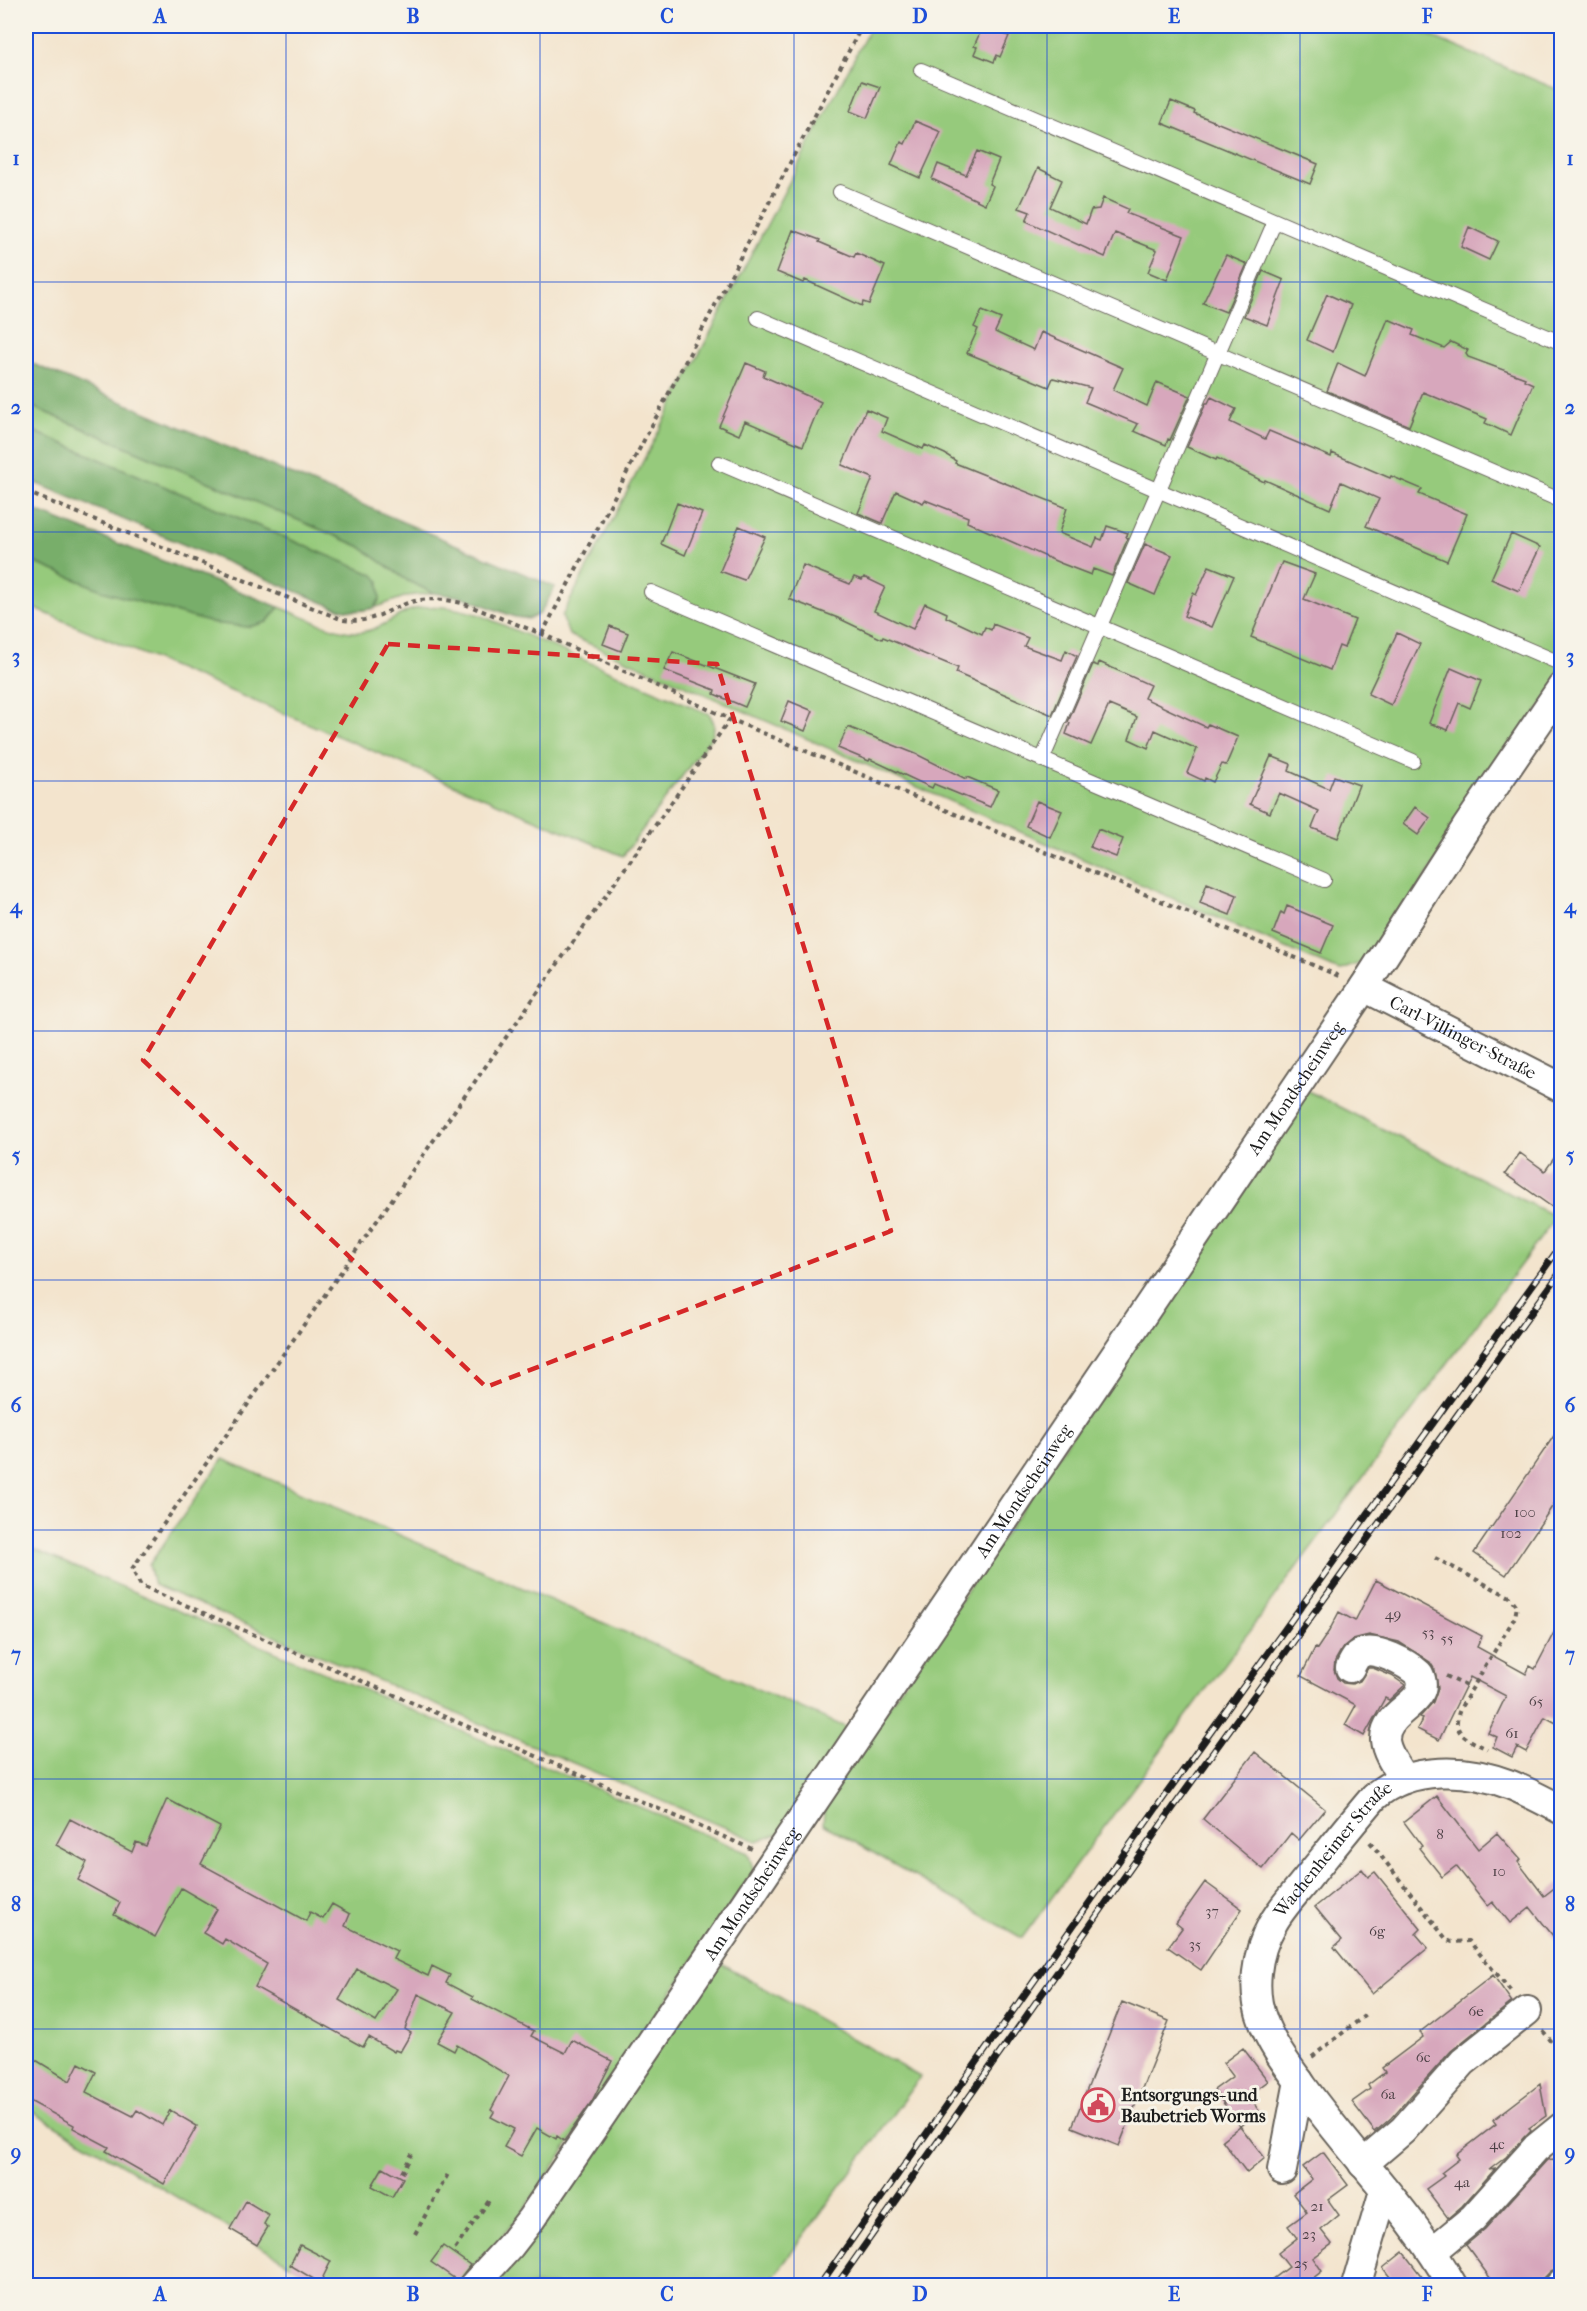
<svg xmlns="http://www.w3.org/2000/svg" width="1587" height="2311" viewBox="0 0 1587 2311" font-family="'IM FELL French Canon',serif">
<style>
.green{fill:#96ca7b;stroke:#59734c;stroke-width:1.5}
.forest{fill:#78ae6b;stroke:#4a6544;stroke-width:1.5}
.building{fill:#d7a7bc;fill-rule:evenodd}
.lines{fill:none;stroke-linecap:round;stroke-linejoin:round}
.lane-casing{stroke:#67625a;stroke-width:16}
.street-casing{stroke:#67625a;stroke-width:32}
.path{stroke:#67625a;stroke-width:4;stroke-dasharray:4.5 4.5;stroke-linecap:butt}
.lane{stroke:#fff;stroke-width:14}
.street{stroke:#fff;stroke-width:28}
.rail-casing{stroke:#1c1c1c;stroke-width:7}
.rail{stroke:#f7f3e8;stroke-width:4.5;stroke-dasharray:14;stroke-linecap:butt}
.marked{fill:none;stroke:#d62828;stroke-width:4.5;stroke-dasharray:12 8;stroke-linejoin:round}
.grid{fill:none;stroke:#1d4ed8;stroke-width:1.5;stroke-opacity:0.55}
.labels{text-anchor:middle;stroke-width:6;stroke-linejoin:round;paint-order:stroke}
.number-label{font-size:15px;fill:#4b3f44}
.street-label{font-size:18px;fill:#1c1c1c;stroke:#f7f3e8}
.poi-label{font-size:18px;font-weight:bold;fill:#1c1c1c;stroke:#f7f3e8;text-anchor:start}
.neatline{fill:none;stroke:#1d4ed8;stroke-width:2}
.grid-label{font-size:20px;text-anchor:middle;font-weight:bold;fill:#1d4ed8}
</style>
<rect width="100%" height="100%" fill="#f7f3e8"/>
<filter id="ink" filterUnits="userSpaceOnUse"><feTurbulence type="fractalNoise" baseFrequency=".0167" numOctaves="2"/><feDisplacementMap in="SourceGraphic" scale="12" xChannelSelector="R" yChannelSelector="G"/><feConvolveMatrix kernelMatrix="1 2 1 2 8 2 1 2 1" color-interpolation-filters="sRGB"/></filter>
<filter id="wash" filterUnits="userSpaceOnUse"><feTurbulence type="fractalNoise" baseFrequency=".008" numOctaves="4" result="noise"/><feDisplacementMap in="SourceGraphic" scale="24" xChannelSelector="R" yChannelSelector="G"/><feGaussianBlur stdDeviation="1.35" result="paint"/><feColorMatrix in="noise" values="0 0 0 0 0 0 0 0 0 0 0 0 0 0 0 0 0 1.4 0 .05"/><feComposite in="paint" operator="in"/></filter>
<g filter="url(#wash)">
<rect width="100%" height="100%" fill="#f3e4cd"/>
<path class="green" d="M871 26H1407L1561 91V676L1370 960 1339 971 569 635 562 616Z
M26 404 359 546 408 581 434 593 407 596 374 608 380 599 374 575 26 428Z
M26 559 109 593 213 623 248 627 267 622 279 607C301 615 339 635 362 632 376 630 388 622 400 615 426 601 453 607 480 615L709 714C715 722 715 727 712 736L623 856 26 605Z
M1306 1090 1556 1217 1022 1938 823 1824 825 1800Z
M223 1459 850 1729 779 1834 757 1841 154 1585 149 1565Z
M26 1546 748 1853 754 1871 520 2216 458 2285H325L26 2108Z
M716 1961 920 2077 768 2285 486 2286Z"/>
<path class="forest" d="M26 361 555 587 540 614 529 619 515 617 463 597 434 593 408 581 359 546 26 404Z
M26 428 374 575 379 581 380 599 374 608C360 612 348 612 334 607L26 479Z
M26 507 279 607 267 622 248 627 212 623 109 593 26 559Z"/>
<g id="blocks">
<path class="building" d="M983 26 1009 36 1000 57 997 55 994 62 974 54 977 47 974 46Z
M862 81 880 87 867 118 850 111Z
M1171 101 1195 111 1194 113 1318 164 1310 184 1162 123Z
M915 121 941 132 920 178 891 165 901 142 905 144Z
M977 151 999 160 989 184 993 186 985 204 932 179 938 164 966 175Z
M1038 168 1062 180 1050 207 1086 224 1091 210 1099 209 1103 198 1128 209 1126 213 1184 236 1167 280 1148 272 1157 250 1115 233 1105 257 1026 221 1030 212 1019 208Z
M1469 227 1498 241 1489 260 1461 247Z
M793 230 820 240 819 242 854 257 856 253 885 266 869 304 863 302 862 306 805 280 803 283 777 272Z
M1226 255 1247 264 1226 312 1203 303Z
M1263 271 1284 280 1267 325 1244 316Z
M1327 294 1351 305 1333 352 1307 340Z
M982 311 1001 319 995 332 1034 350 1041 332 1123 368 1113 390 1147 406 1157 382 1190 396 1170 440 1168 439 1166 445 1134 431 1138 424 1085 402 1091 388 1053 378 1049 387 967 353 978 329 974 327Z
M1388 319 1414 330 1412 335 1444 348 1451 342 1468 350 1466 354 1468 357 1525 378 1524 380 1533 384 1511 435 1485 423 1487 419 1423 392 1409 426 1327 391 1338 363 1365 376Z
M746 363 765 371 763 376 821 402 803 446 745 421 739 435 719 426Z
M1211 397 1236 409 1230 422 1265 439 1269 431 1331 457 1332 453 1390 478 1391 476 1422 489 1419 494 1467 514 1447 561 1366 526 1379 499 1341 482 1330 509 1265 480 1264 482 1217 458 1216 460 1187 447 1206 403H1208Z
M866 409 887 418 882 431 923 449 925 445 945 454 956 461 955 463 1067 508 1059 533 1093 547 1097 538 1102 540 1107 526 1128 533 1126 537 1128 538 1112 576 1093 569 1091 575 1060 563 967 522 968 517 925 500 923 503 896 491 882 523 858 513 873 478 842 465Z
M677 503 702 513 685 555 661 544Z
M739 526 765 537 744 580 720 571Z
M1511 534 1540 547 1519 591 1491 579Z
M1145 544 1172 555 1155 595 1128 583Z
M1282 562 1315 574 1304 599 1355 620 1344 648 1339 646 1330 670 1251 637Z
M803 565 850 584 854 577 862 580 864 577 885 587 874 611 913 629 925 603 947 613 946 617 982 634 985 627 991 630 993 624 1028 638 1024 646 1062 660 1066 650 1077 656 1052 715 956 673 958 668 883 637 882 639 838 618 789 599Z
M1209 566 1234 576 1212 627 1184 616 1193 593 1196 595Z
M610 626 628 633 621 651 603 644Z
M1397 633 1420 644 1391 705 1368 694Z
M673 652 755 684 745 707 714 694 715 690 664 670Z
M1099 662 1150 685 1144 698 1206 727 1208 724 1238 737 1226 765 1222 764 1213 782 1205 778 1204 781 1187 773 1197 749 1155 730 1148 748 1129 739 1137 717 1109 705 1091 745 1066 734 1070 723 1068 722 1093 664 1098 666Z
M1451 668 1481 681 1470 708 1459 703 1448 730 1429 723Z
M789 701 813 711 805 731 781 721Z
M848 727 916 754 966 779 967 777 998 790 990 807 934 784 932 788 870 759 869 761 838 748Z
M1271 756 1291 764 1289 771 1329 789 1334 776 1359 785 1338 838 1312 828 1319 811 1279 793 1270 813 1250 804Z
M1037 801 1062 811 1050 837 1026 826Z
M1415 807 1430 818 1418 835 1403 824Z
M1098 829 1123 839 1116 857 1090 847Z
M1207 883 1237 895 1230 915 1200 903Z
M1287 906 1333 925 1321 953 1273 933 1281 912 1284 914Z
M1562 1147V1194L1552 1207 1505 1174 1520 1153 1545 1171Z
M1562 1424V1492L1506 1575 1474 1553Z
M1376 1580 1482 1636 1477 1647 1526 1674 1530 1666 1535 1669 1562 1617V1726L1545 1717 1526 1752 1517 1747 1512 1757 1493 1747 1497 1737 1488 1733 1506 1696 1470 1677 1439 1740 1417 1729 1423 1718 1420 1717 1433 1702 1438 1688 1435 1670 1430 1662 1399 1642 1369 1635 1353 1639 1343 1647 1335 1661 1334 1670 1337 1678 1343 1683 1352 1684 1360 1681 1368 1668H1373L1392 1676 1405 1685 1389 1700 1385 1698 1364 1736 1345 1725 1356 1705 1301 1676 1315 1648 1317 1649 1329 1631 1339 1612 1355 1621Z
M1255 1752 1325 1809 1299 1840 1291 1833 1263 1869 1203 1819Z
M1437 1796 1478 1849 1497 1833 1521 1860 1518 1862 1544 1896 1562 1882V1947L1530 1907 1510 1923 1493 1902 1488 1906 1456 1866 1442 1877 1419 1848 1422 1846 1404 1822Z
M167 1799 220 1827 201 1864 306 1921 310 1912 323 1919 332 1904 350 1914 345 1926 397 1951 393 1959 428 1976 432 1966 450 1975 446 1983 473 1997 472 1999 534 2031 531 2036 565 2053 572 2040 612 2061 592 2101 564 2141 557 2136 556 2139 537 2128 521 2156 504 2147 514 2129 491 2117 494 2112 491 2110 509 2076 457 2045 454 2051 437 2042 455 2012 418 1994 405 2029 411 2033 400 2052 395 2050 394 2052 369 2037 363 2047 255 1987 267 1964 225 1939 222 1944 203 1933 217 1909 181 1888 155 1937 114 1915 120 1903 78 1880 87 1862 56 1845 70 1819 132 1852 136 1842 146 1846ZM357 1969 397 1989 376 2022 339 2000Z
M1362 1869 1368 1877 1375 1872 1421 1929 1416 1934 1428 1948 1372 1994 1334 1947 1342 1940 1315 1907Z
M1205 1882 1242 1909 1201 1970 1168 1947 1182 1928 1176 1923Z
M1493 1975 1512 2002 1451 2051 1391 2118 1375 2132 1352 2102 1370 2089 1368 2085 1385 2072 1382 2068 1423 2037 1420 2032Z
M1122 2002 1169 2021 1119 2146 1072 2127Z
M1243 2048 1268 2081 1248 2096 1260 2112 1240 2126 1214 2090 1233 2076 1223 2063Z
M26 2054 70 2081 79 2063 96 2072 86 2092 133 2116 137 2110 162 2125 170 2110 197 2126 164 2184 106 2151 109 2147 73 2128 74 2125 26 2099Z
M1540 2084 1546 2116 1529 2128 1531 2131 1506 2157 1489 2170 1495 2169 1462 2206 1448 2218 1426 2189 1444 2176 1441 2173 1459 2159 1456 2155 1496 2124 1493 2120Z
M1240 2126 1265 2158 1247 2173 1222 2140Z
M1323 2152 1348 2185 1328 2200 1339 2215 1321 2230 1332 2244 1313 2258 1322 2271 1303 2286H1264L1289 2267 1278 2253 1297 2238 1288 2226 1307 2212 1293 2194 1312 2179 1303 2167Z
M1554 2159 1562 2204V2266L1551 2271 1536 2286H1496L1466 2245 1485 2229 1547 2160Z
M383 2167 403 2178 392 2197 372 2186Z
M246 2201 269 2215 264 2224 268 2227 257 2245 230 2229Z
M300 2245 331 2261 320 2283 290 2265Z
M443 2246 470 2265 458 2281 431 2262Z
M1403 2252 1429 2286H1397L1383 2268Z"/>
</g>
</g>
<g filter="url(#ink)">
<use href="#blocks" fill-opacity="0" stroke="#67625a" stroke-width="1.5"/>
<g class="lines">
<g class="lane-casing">
<path id="lane" d="M921 70 1562 343
M840 192 1562 501
M758 318 1562 664
M719 463 1413 761
M651 592 1324 880
M1042 760 1275 221"/>
</g>
<g class="street-casing">
<g id="street">
<path id="s1" d="M1364 987 1562 1088"/>
<path d="M1350 1668C1353 1662 1356 1655 1362 1653 1376 1646 1408 1664 1419 1674 1434 1704 1384 1708 1385 1740 1386 1753 1397 1768 1404 1779"/>
<path d="M1363 2164 1403 2130 1463 2062 1527 2011"/>
<path d="M1282 2170 1299 2081"/>
<path d="M1433 2251 1473 2218 1536 2148 1562 2127"/>
<path id="s2" d="M473 2286 510 2246 531 2219 648 2047 1364 987 1466 828 1562 687"/>
<path d="M1356 2286 1384 2191"/>
<path id="s3" d="M1453 2286C1412 2213 1351 2154 1303 2087 1288 2066 1272 2046 1263 2021 1251 1991 1256 1953 1272 1925 1280 1909 1294 1895 1305 1881 1328 1853 1350 1825 1374 1797 1410 1765 1468 1768 1511 1785 1528 1792 1545 1801 1562 1810"/>
<path d="M1559 2286 1562 2283"/>
</g>
</g>
<path class="path" d="M26 492 343 620C377 625 390 605 420 600 434 598 448 600 462 603L542 634 730 719 1341 977
M542 634 862 26
M730 719 132 1569 141 1586 752 1849
M1435 1558 1510 1597 1517 1606 1515 1617 1461 1707C1449 1734 1466 1738 1487 1749
M1446 1676 1472 1689
M1555 1745 1562 1738
M1370 1842 1447 1940 1452 1942 1469 1941 1511 1991
M1543 2031 1562 2054
M1312 2057 1368 2013
M402 2173 412 2154
M415 2234 448 2174
M455 2249 491 2198"/>
<use href="#lane" class="lane"/>
<use href="#street" class="street"/>
<g class="rail-casing">
<path id="rail" d="M819 2286 1164 1797 1562 1244
M836 2286 1175 1805 1562 1270"/>
</g>
<use href="#rail" class="rail"/>
</g>
</g>
<path class="marked" d="M388 644 717 664 891 1231 486 1387 143 1060Z"/>
<path class="grid" d="M286 26V2286M540 26V2286M794 26V2286M1047 26V2286M1300 26V2286M26 282H1562M26 532H1562M26 781H1562M26 1031H1562M26 1280H1562M26 1530H1562M26 1779H1562M26 2029H1562"/>
<defs>
<g id="civic-ring" transform="scale(1.725)"><circle r="9.5" fill="#f7f3e8" stroke="#d1495b" stroke-width="1.5"/><path d="M-.6-6.5H3V-4.5H.6V-3L4-1V1h2V6H-6V1h2V-1L-.6-3ZM-1.2 2.5V6h2.4V2.5Z" fill="#d1495b"/></g>
</defs>
<g fill-rule="evenodd">
<use href="#civic-ring" x="1098" y="2105"/>
</g>
<g class="labels">
<g class="number-label">
<text x="1525" y="1517">100</text>
<text x="1511" y="1538">102</text>
<text x="1393" y="1619">49</text>
<text x="1428" y="1637">53</text>
<text x="1447" y="1643">55</text>
<text x="1536" y="1706">65</text>
<text x="1512" y="1738">61</text>
<text x="1440" y="1839">8</text>
<text x="1499" y="1876">10</text>
<text x="1212" y="1916">37</text>
<text x="1377" y="1936">6g</text>
<text x="1195" y="1949">35</text>
<text x="1476" y="2016">6e</text>
<text x="1423" y="2062">6c</text>
<text x="1388" y="2099">6a</text>
<text x="1497" y="2149">4c</text>
<text x="1462" y="2187">4a</text>
<text x="1317" y="2211">21</text>
<text x="1309" y="2239">23</text>
<text x="1301" y="2268">25</text>
</g>
<g class="street-label">
<text dy="6" stroke="none"><textPath href="#s1" startOffset="111">Carl-Villinger-Straße</textPath></text>
<text dy="6" stroke="none"><textPath href="#s2" startOffset="1454">Am Mondscheinweg</textPath></text>
<text dy="6" stroke="none"><textPath href="#s2" startOffset="968">Am Mondscheinweg</textPath></text>
<text dy="6" stroke="none"><textPath href="#s3" startOffset="524">Wachenheimer Straße</textPath></text>
<text dy="6" stroke="none"><textPath href="#s2" startOffset="482">Am Mondscheinweg</textPath></text>
</g>
<g class="poi-label">
<text x="1121" y="2101">Entsorgungs- und<tspan x="1121" dy="21">Baubetrieb Worms</tspan></text>
</g>
</g>
<rect width="1587" height="2311" fill="none" stroke="#f7f3e8" stroke-width="66"/>
<rect x="33" y="33" width="1521" height="2245" class="neatline"/>
<g class="grid-label">
<text x="160" y="23">A</text>
<text x="413" y="23">B</text>
<text x="667" y="23">C</text>
<text x="920" y="23">D</text>
<text x="1174" y="23">E</text>
<text x="1427" y="23">F</text>
<text x="16" y="165">1</text>
<text x="1570" y="165">1</text>
<text x="16" y="414">2</text>
<text x="1570" y="414">2</text>
<text x="16" y="663">3</text>
<text x="1570" y="663">3</text>
<text x="16" y="913">4</text>
<text x="1570" y="913">4</text>
<text x="16" y="1162">5</text>
<text x="1570" y="1162">5</text>
<text x="16" y="1412">6</text>
<text x="1570" y="1412">6</text>
<text x="16" y="1661">7</text>
<text x="1570" y="1661">7</text>
<text x="16" y="1911">8</text>
<text x="1570" y="1911">8</text>
<text x="16" y="2160">9</text>
<text x="1570" y="2160">9</text>
<text x="160" y="2301">A</text>
<text x="413" y="2301">B</text>
<text x="667" y="2301">C</text>
<text x="920" y="2301">D</text>
<text x="1174" y="2301">E</text>
<text x="1427" y="2301">F</text>
</g>
</svg>
